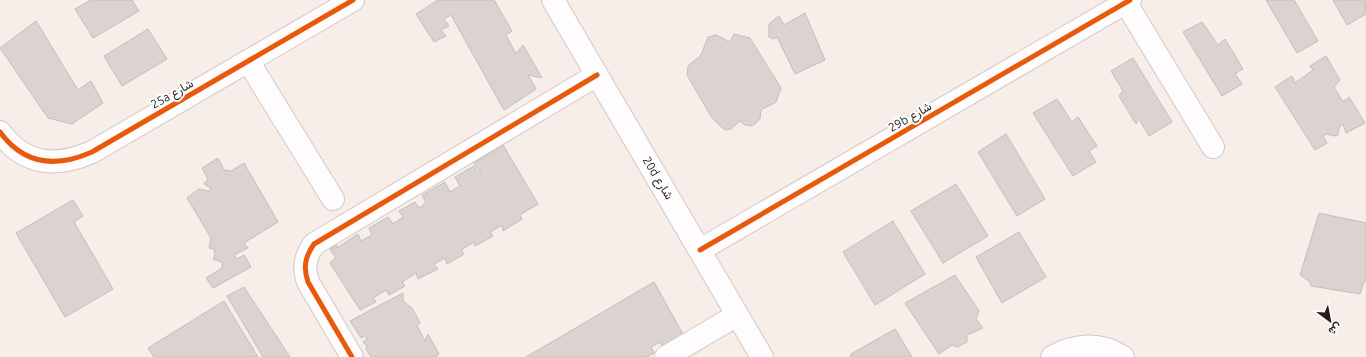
<svg xmlns="http://www.w3.org/2000/svg" width="1366" height="357" viewBox="0 0 1366 357" font-family="Ubuntu,Vazirmatn,sans-serif">
<style>
.building{fill:#dbd3d0;stroke:#c4bdba}
.lines{fill:none;stroke-linecap:round;stroke-linejoin:round}
.minor-casing{stroke:#d1c9c5;stroke-width:24}
.minor{stroke:#fefcfc;stroke-width:22}
.cycleway-casing{stroke:#fcfcfc;stroke-width:8}
.cycleway{stroke:#e8590c;stroke-width:5}
.labels{text-anchor:middle;stroke-width:4;stroke-linejoin:round;paint-order:stroke}
.street-label{font-size:12px;fill:#241d1a;stroke:#fcfcfc}
</style>
<rect width="100%" height="100%" fill="#f7ede9"/>
<path class="building" d="M91 0H132L139 11 93 38 75 9Z
M438 0H494L512 31 506 35 516 54 523 45 542 78 528 75 536 89 504 110 451 15 444 19 449 26 441 30 446 36 434 42 416 14Z
M1266 0H1294L1318 41 1297 53Z
M1333 0H1365L1366 14 1347 25Z
M805 13 825 60 795 74 777 37 773 39 769 37V24L779 16 784 25Z
M36 21 78 90 91 81 103 103 72 124 48 118 0 48Z
M1202 22 1218 45 1225 39 1243 69 1235 74 1242 84 1222 96 1183 32Z
M148 29 167 59 122 86 104 56Z
M734 34 750 38 781 88 776 102 761 110 760 119 756 123 752 126 745 125 740 121 731 129 725 130 712 118 687 75 688 66 701 55 708 37 716 35 730 42Z
M1326 56 1340 80 1334 87 1343 102 1349 97 1365 123 1346 133 1343 124 1339 128 1338 135 1334 136 1326 134 1323 136 1327 143 1315 150 1275 87 1292 76 1295 83 1313 70 1310 66Z
M1133 58 1172 122 1149 136 1139 119 1136 124 1119 96 1123 91 1111 71Z
M1057 99 1072 122 1078 117 1097 146 1089 151 1096 162 1073 176 1033 113Z
M1006 134 1045 199 1017 216 978 152Z
M503 145 538 204 520 215 522 219 503 231 502 225 490 232 493 236 475 246 474 242 461 250 464 254 447 264 445 258 434 264 438 269 418 279 416 273 402 282 405 286 389 295 386 290 373 298 376 302 360 310 330 263 336 258 330 249 337 245V248L358 234 361 241 372 235 369 228 388 217 393 224 403 217 399 211 415 202 419 208 426 203 422 195 445 182 450 192 460 186 455 177 474 166 478 174H481L474 163Z
M218 158 224 170 231 171 244 163 278 222 244 243 248 248 234 255 237 259 244 255 251 267 213 288 206 278 222 268V262L213 259 215 255 214 249 209 248 211 238 187 198 199 189 208 191 212 189 204 184 208 179 202 168Z
M956 184 988 236 943 263 911 211Z
M73 200 83 216 74 222 113 289 65 317 16 233Z
M1319 213 1366 223V281L1364 282 1360 294 1311 286 1309 281 1300 275Z
M893 221 925 274 875 305 843 252Z
M1019 232 1046 277 1002 303 976 257Z
M955 275 979 311 976 319 983 328 967 335V342L963 344 958 347 952 345 939 354 905 303Z
M654 282 684 336 663 347 660 342 651 347 654 353 647 357H526Z
M244 287 290 357H263L227 296Z
M403 293V301L412 308 420 323 417 326 425 341 428 334 439 354 436 357H371L366 349 367 346 363 342 368 338 364 336 361 338 350 321Z
M224 301 258 357H154L148 348Z
M895 329 912 357H850L851 354Z"/>
<g class="lines">
<g class="minor-casing">
<path id="minor" d="M553 0 762 357
M1126 3 1213 147
M248 61 333 199
M0 132C24 165 56 168 92 152L353 0
M700 250 1130 0
M352 357 308 282C303 267 305 257 314 244L597 75
M666 357 737 315
M1052 357C1075 344 1100 342 1123 357"/>
</g>
<use href="#minor" class="minor"/>
<g class="cycleway-casing">
<path id="cycleway" d="M0 132C24 165 56 168 92 152L353 0
M700 250 1130 0
M352 357 308 282C303 267 305 257 314 244L597 75"/>
</g>
<use href="#cycleway" class="cycleway"/>
</g>
<g class="labels">
<g class="street-label">
<text transform="translate(172 94) rotate(-30)" y="4">25a شارع</text>
<text transform="translate(910 117) rotate(-30)" y="4">29b شارع</text>
<text transform="translate(658 178) rotate(59)" y="4">20d شارع</text>
</g>
</g>
<g transform="translate(1330 321) rotate(148)" stroke="#fcfcfc" stroke-width="3" paint-order="stroke">
<path d="M0-3L7 15L0 10L-7 15Z" fill="#241d1a"/>
<text y="-6" font-size="11" font-weight="bold" text-anchor="middle" fill="#241d1a">ش</text>
</g>
</svg>
